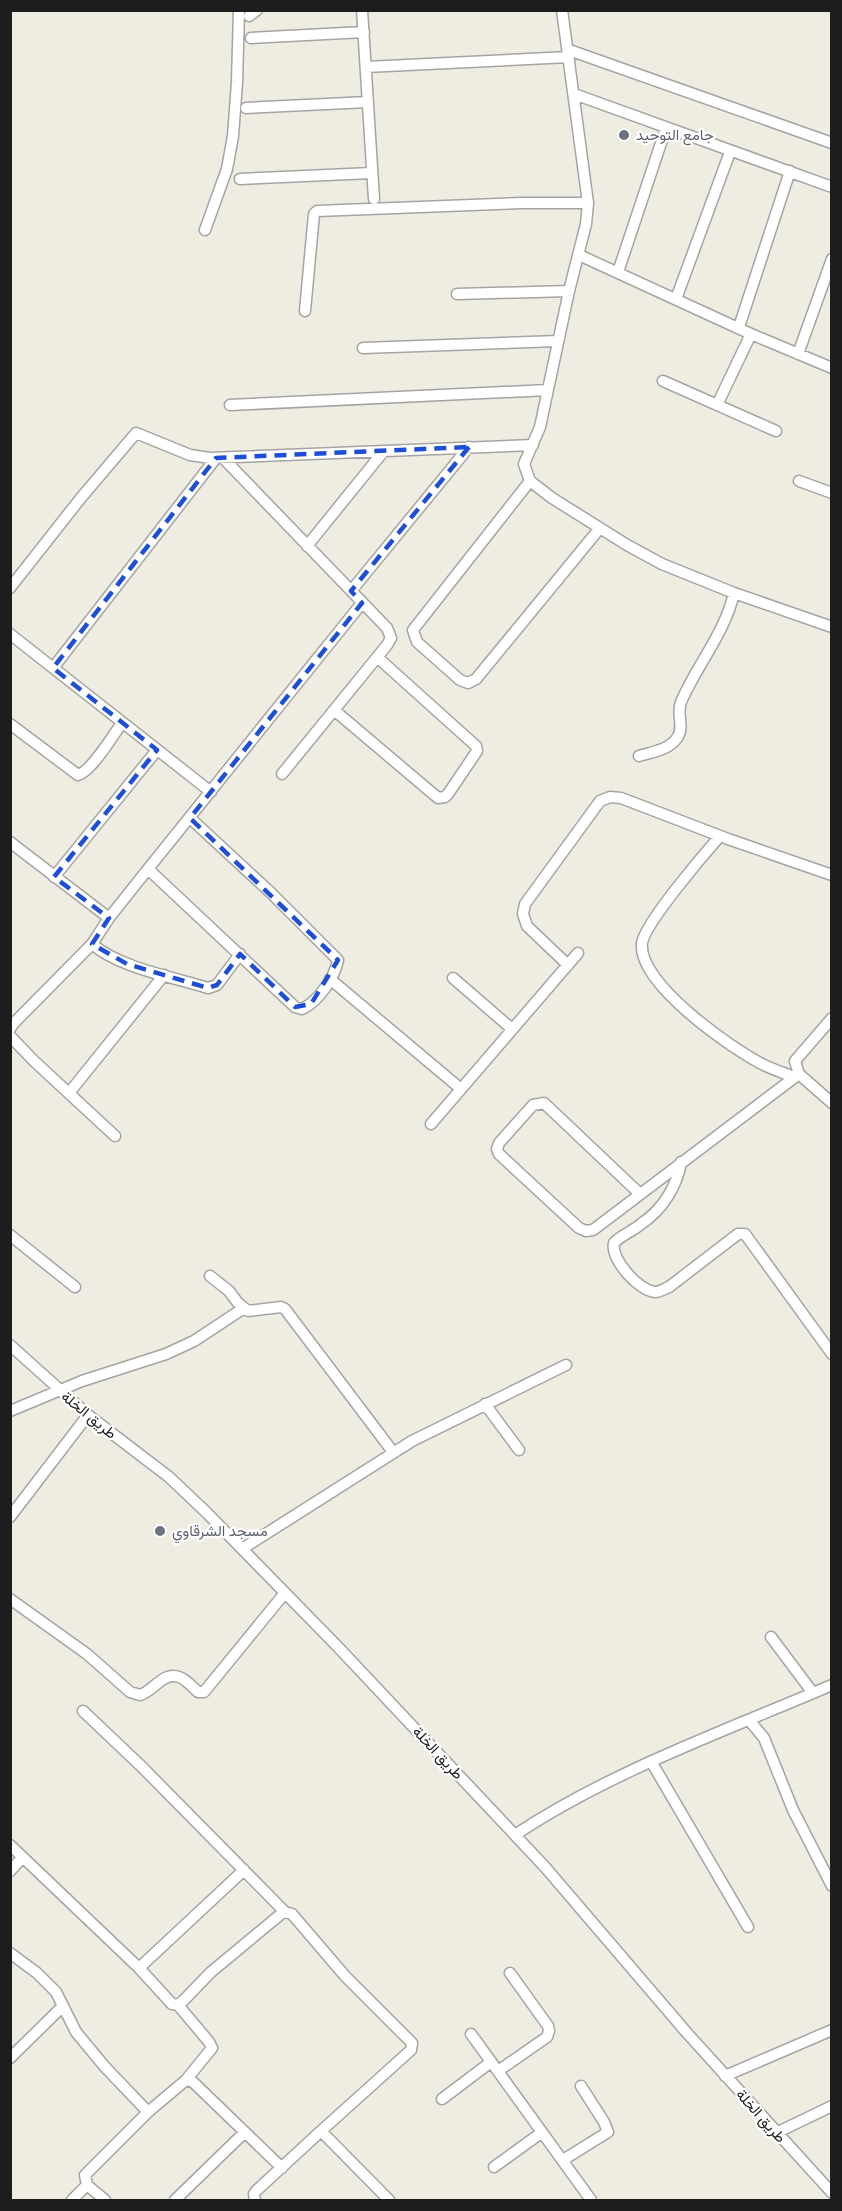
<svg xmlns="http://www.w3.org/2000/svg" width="842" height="2211" viewBox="0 0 842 2211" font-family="'IBM Plex Sans',Vazirmatn,sans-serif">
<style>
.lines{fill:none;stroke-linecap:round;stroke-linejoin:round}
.minor-casing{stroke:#a4a4a4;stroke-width:13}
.minor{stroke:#fff;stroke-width:10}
.marked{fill:none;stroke:#1d4ed8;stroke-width:4.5;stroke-dasharray:12 8;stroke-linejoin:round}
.worship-dot{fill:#6b7280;stroke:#fff;stroke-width:2}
.labels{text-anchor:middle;stroke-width:4.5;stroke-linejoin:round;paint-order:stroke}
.worship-label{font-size:15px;fill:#5b616d;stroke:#fff;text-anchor:start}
.street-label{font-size:15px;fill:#1d1d1d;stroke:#fff}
</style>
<rect width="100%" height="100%" fill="#efece2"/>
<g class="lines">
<g class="minor-casing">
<path id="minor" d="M362 10 374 199
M562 10 588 203 586 224 569 291 540 427 524 464 530 481 552 498 627 545 662 564 734 593 832 627
M249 16 257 10
M251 38 364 32
M569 50 832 143
M366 67 569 57
M574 94 832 187
M246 108 368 102
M240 179 372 173
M205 230 227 169 233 136 237 82 239 10
M579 255 751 334 832 368
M618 272 666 128
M457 294 569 291
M676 299 730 152
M305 311 314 214 317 211 522 203H588
M739 327 790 171
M363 348 558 341
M798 354 832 259
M663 381 776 431
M230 405 548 390
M717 405 751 334
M223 458 387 628 391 638 387 645 282 774
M530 481 413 630 417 642 460 680 468 683 476 679 600 528
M799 481 832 493
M307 546 383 452
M10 588 80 499 136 433 190 455 210 458 533 445
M351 591 469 447
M10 634 211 792
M53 668 216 458
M334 710 438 798 445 797 448 794 477 751 476 746 377 657
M10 724 78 775C92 771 113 735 122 723
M639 756C652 752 669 750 677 738 685 727 676 714 681 702 697 665 725 633 734 593
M720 836C705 853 645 923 642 943 637 983 732 1049 764 1065 774 1070 784 1073 794 1077
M10 842 109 918
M148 869 295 1007 302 1009C318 1002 335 977 338 960L270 892 190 818
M54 877 157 750
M240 954 217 985 208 988C173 977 120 968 92 944L109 918 148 869 362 603
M568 965 527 926 523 914 525 904 600 801 610 797 621 798 728 839 832 875
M453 978 512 1029
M330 979 461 1089
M832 1018 795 1061 799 1074 832 1103
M10 1029 13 1024 92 944
M10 1036 34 1061 115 1136
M69 1093 164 975
M431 1124 578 953
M681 1162C677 1187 662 1210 641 1224 633 1231 621 1235 614 1243 610 1259 639 1291 655 1292 660 1292 664 1289 669 1287L738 1234H745L832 1354
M640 1194 544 1103 533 1105 499 1143 497 1149 499 1154 579 1228 586 1231 593 1230 799 1074
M10 1235 75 1287
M210 1276 229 1291 238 1303 248 1311 281 1307 285 1309 393 1452
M10 1345 88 1415 169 1477 206 1512 338 1647 545 1867 687 2033 832 2193
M485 1404 519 1450
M10 1411 82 1381 166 1354 194 1341 244 1308
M10 1517 88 1415
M242 1549 412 1441 566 1365
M10 1599 87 1654 130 1692 140 1695C154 1691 163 1671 179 1677 186 1679 192 1687 198 1692H204L284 1594
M771 1637 813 1693
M83 1711 142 1767 285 1912
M749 1720 764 1738 793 1810 832 1886
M652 1763 748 1927
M515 1835C609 1772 727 1730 832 1685
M10 1845 139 1968 172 2004 178 2005 183 2001 211 1972 281 1914 285 1912 292 1914 345 1976 412 2043 411 2050 321 2131
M10 1871 22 1858
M10 1953 37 1973 56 1992 76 2032 105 2067 148 2112
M139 1968 244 1870
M178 2005 209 2042 212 2048 186 2080
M471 2034 591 2200
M10 2058 63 2006
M498 2071 547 2037 549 2031 548 2026 510 1973
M725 2076 832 2030
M442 2099 491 2062
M776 2133 832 2106
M563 2160 608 2132 604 2122 581 2086
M494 2167 541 2133
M72 2200 87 2185
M105 2200 87 2185 85 2175 148 2112 186 2080 193 2082 282 2168
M175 2200 245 2132
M255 2200 254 2194 256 2191 321 2131 389 2200"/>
</g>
<use href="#minor" class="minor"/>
</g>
<path class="marked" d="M469 447 351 591 362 603 190 818 338 960 311 1004 295 1007 240 954 217 985 208 988 127 964 92 944 109 918 54 877 157 750 53 668 216 458Z"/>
<g class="worship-dot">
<circle cx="624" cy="135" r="6"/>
<circle cx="160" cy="1531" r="6"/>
</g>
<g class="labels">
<g class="worship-label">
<text x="636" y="140">جامع التوحيد</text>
<text x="172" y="1536">مسجد الشرقاوي</text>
</g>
<g class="street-label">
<text transform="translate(89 1415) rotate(39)" y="5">طريق الخلة</text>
<text transform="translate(438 1753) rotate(47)" y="5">طريق الخلة</text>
<text transform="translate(761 2116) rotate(48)" y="5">طريق الخلة</text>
</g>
</g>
<rect width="842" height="2211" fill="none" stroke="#1d1d1d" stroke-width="24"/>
</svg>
